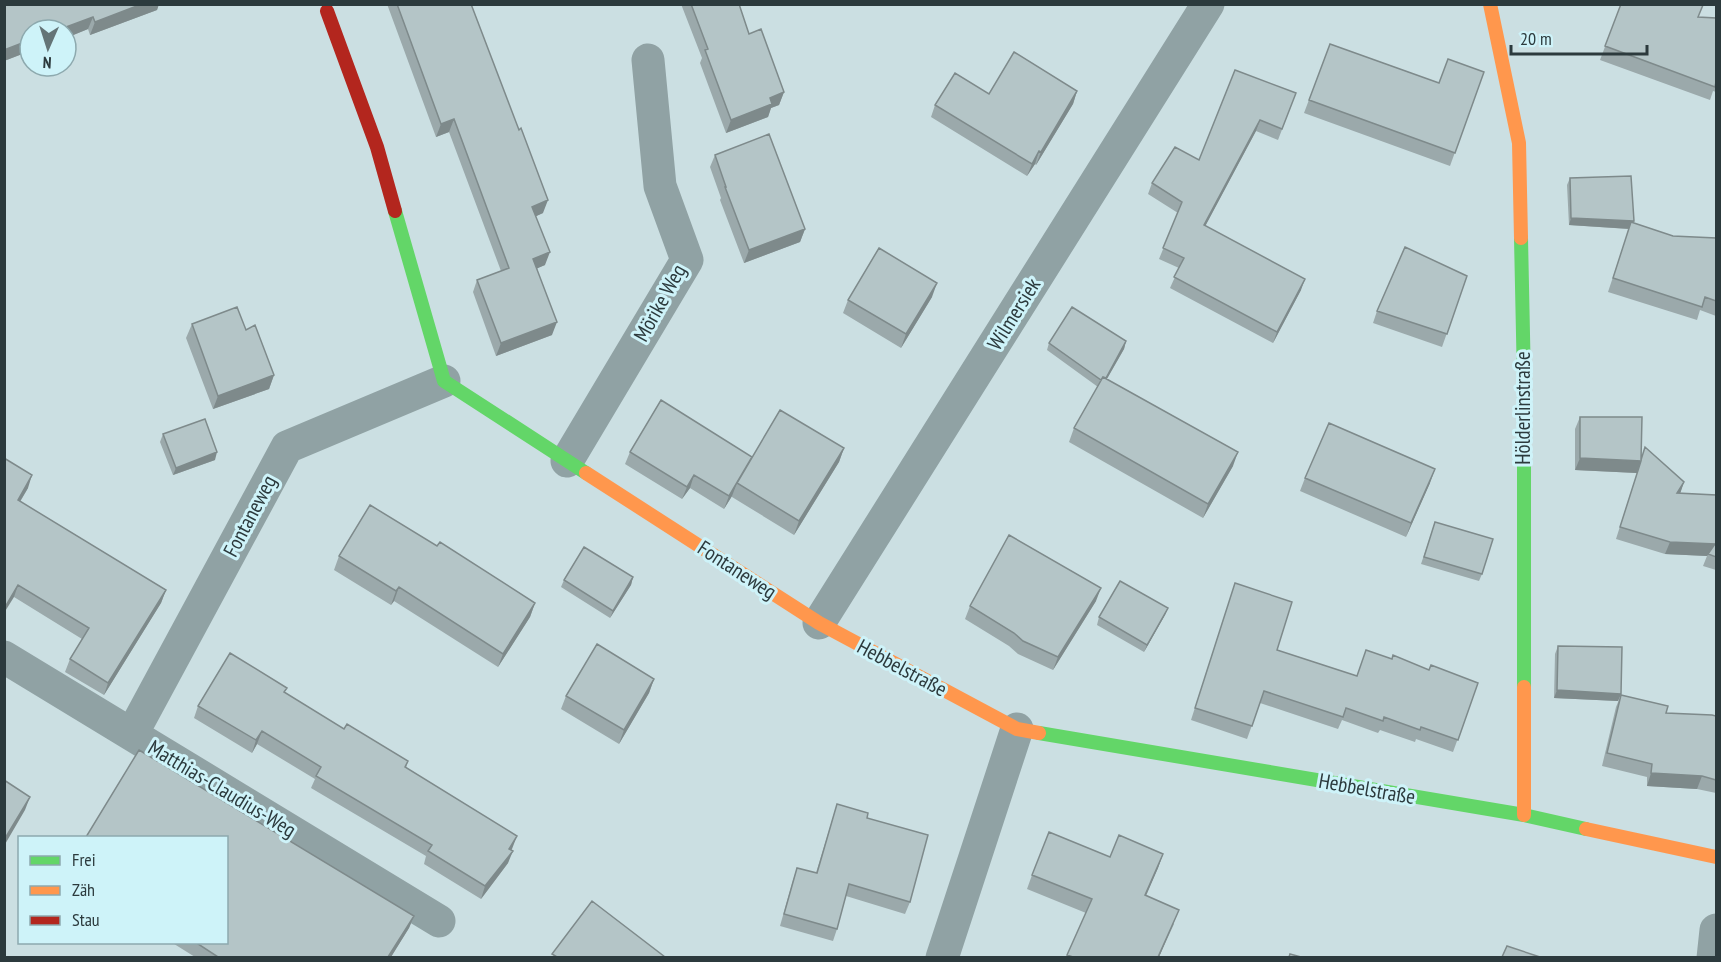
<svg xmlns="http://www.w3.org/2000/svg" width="1721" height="962" viewBox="0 0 1721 962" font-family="'PT Sans Narrow',sans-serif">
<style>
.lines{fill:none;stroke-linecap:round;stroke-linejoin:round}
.street{stroke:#90a2a4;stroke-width:33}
.fast{stroke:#63d668;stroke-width:14}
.slow{stroke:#ff974d;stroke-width:14}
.jam{stroke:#b3261e;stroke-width:14}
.wall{fill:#9ba9ab}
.shaded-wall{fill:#7e8a8b}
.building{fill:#b4c5c7;stroke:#7e8a8b;stroke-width:1.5}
.labels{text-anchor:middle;stroke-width:6;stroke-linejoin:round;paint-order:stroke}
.street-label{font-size:21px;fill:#2c3a3d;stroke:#cef3f9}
</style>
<rect width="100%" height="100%" fill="#cbdfe2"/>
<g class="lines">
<path class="street" d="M567 461 687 260 660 186 648 60
M819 623 1208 4
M4 657 439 921
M132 734 287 447 444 381
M942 958 1017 729
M1713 958 1716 930"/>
<path class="fast" d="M395 211 444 381 586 473
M1521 238 1524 382V687
M1039 733 1524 815 1586 829"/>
<path class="slow" d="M1490 4 1519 143 1521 238
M586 473 819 623 1017 729 1039 733
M1524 687V815
M1586 829 1716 857"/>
<path class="jam" d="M327 11 377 147 395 211"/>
</g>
<path class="wall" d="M4 4H159L157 10 90 35 88 29 66 38V30L30 51 4 61Z
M387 4H471L543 213 536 216 545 265 537 268 552 335 496 356 473 292 477 280 501 271 449 132 436 137Z
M681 4H739L749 34 784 92 779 105 771 108 768 117 726 133 700 63 702 58Z
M1621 4 1698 17 1716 18V92L1713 91 1710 100 1600 60Z
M1330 44 1439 83 1484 72 1450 166 1304 113Z
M1077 91 1073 104 1036 165 1035 164 1027 176 931 117 935 105 989 94Z
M1296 93 1278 140 1256 131 1205 226 1301 290 1273 343 1170 288 1179 268 1159 259 1178 213 1148 194 1152 183 1199 160Z
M715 155 805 229 800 242 744 263 720 200 721 198 710 167Z
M1570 178 1633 223 1673 236 1716 238V316L1700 310 1697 320 1608 292 1629 229 1569 225 1567 185Z
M1467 276 1442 347 1373 323 1377 311Z
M932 297 901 348 843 313 848 300Z
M192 324 246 330 274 375 269 389 213 409 186 338Z
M1126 341 1124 349 1107 379 1233 466 1203 518 1069 442 1074 428 1098 387 1047 350 1049 343Z
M1580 417 1641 458 1684 482 1680 493 1716 495V570L1703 566 1707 556 1665 554 1616 539 1637 473 1575 470V429Z
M163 434 215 460 173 475 160 442Z
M844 448 839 462 794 535 732 497V496L724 509 690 488 682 499 625 464 630 452 752 457Z
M4 458 28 488 20 502 166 590 161 603 104 695 65 672 70 659 82 639 14 597Z
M1305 478 1430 483 1406 537 1300 491Z
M1435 522 1482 574 1479 581 1421 564Z
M437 546 535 603 530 617 498 667 394 601 391 605 334 570 339 556Z
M633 577 631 585 610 618 561 587 564 580Z
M1235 583 1277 650 1357 676 1429 670 1478 683 1453 752 1416 739 1415 742 1380 730 1378 733 1342 720 1338 729 1260 703 1247 739 1191 720Z
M1096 601 1053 670 1018 654 1009 646 965 619 970 606Z
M1168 608 1165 615 1144 652 1097 625 1099 617Z
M1558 646 1621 694 1618 701 1554 698 1555 654Z
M654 679 649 693 619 744 561 709 566 696Z
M285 693 344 729 408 761 406 768 511 850 508 863 481 899 424 864 426 856 311 788 315 779 257 744 252 753 194 718 198 706Z
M1621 695 1666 713 1716 716V793L1697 789 1647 786V777L1602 766 1616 707Z
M837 804 867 818 910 902 905 914 846 896 837 929 833 941 780 926 793 880 797 868 816 873Z
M1163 854 1158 868 1146 896 1174 924 1159 957H1067L1086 913 1027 889 1032 875 1110 857Z
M414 916 409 928 391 957H195L171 942H226Z"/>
<path class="shaded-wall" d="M142 4H159L157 10 90 35 95 22Z
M93 17 88 29 66 38V30H58Z
M30 40V51L4 61V50Z
M1077 91 1073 104 1036 165 1041 152Z
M784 92 779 105 771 108 768 117 726 133 731 120 770 98Z
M454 119 449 132 436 137 441 124Z
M1260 120 1256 131 1200 236 1204 225Z
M1039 151 1035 164 1027 176 1032 164Z
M548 200 543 213 528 220 532 207Z
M1571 218 1634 221 1631 229 1569 225Z
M805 229 800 242 744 263 749 250Z
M550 252 545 265 529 272 533 259Z
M1305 279 1301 290 1273 343 1277 332Z
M937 283 932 297 901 348 906 334Z
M557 322 552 335 496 356 501 343Z
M1126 341 1124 349 1101 389 1104 382Z
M274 375 269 389 213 409 218 396Z
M844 448 839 462 794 535 799 521Z
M217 452 215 460 173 475 176 468Z
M1238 452 1233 466 1203 518 1208 504Z
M1580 458 1641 461 1637 473 1575 470Z
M1435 469 1430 483 1406 537 1411 523Z
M32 475 28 488 13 513 18 500Z
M694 475 690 488 682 499 687 487Z
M1684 482 1680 494 1677 493Z
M737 483 732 496 724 509 729 496Z
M1670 542 1715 544 1707 556 1665 554Z
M633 577 631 585 610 618 613 611Z
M18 585 14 597 4 613V609Z
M399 587 394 601 391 605 396 591Z
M1101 588 1096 601 1053 670 1058 657Z
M166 590 161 603 104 695 108 683Z
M535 603 530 617 498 667 503 654Z
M1168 608 1165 615 1144 652 1147 645Z
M654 679 649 693 619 744 624 730Z
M1557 690 1621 694 1618 701 1554 698Z
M262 731 257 744 252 753 256 740Z
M1651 773 1702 776 1697 789 1647 786Z
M30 797 25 810 4 846V840Z
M517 836 512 849 504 861 509 849Z
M513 851 508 863 481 899 485 886Z
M1163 854 1158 868 1140 909 1145 895Z
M1179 910 1159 957H1158Z
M414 916 409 928 391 957H388Z"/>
<path class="building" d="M4 4H142L95 22 93 17 58 30H30V40L4 50Z
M397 4H471L519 130 521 128 548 200 532 207 550 252 533 259 557 322 501 343 477 280 509 268 454 119 441 124Z
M691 4H739L749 34 761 29 784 92 770 98 772 104 731 120 705 50 708 49Z
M1621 4 1703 5 1698 17 1716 18V82L1715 87 1605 46Z
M1330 44 1439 83 1448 59 1484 72 1455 153 1309 100Z
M1014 52 1077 91 1041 152 1039 151 1032 164 935 105 955 73 989 94Z
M1235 70 1296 93 1282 129 1260 120 1204 225 1305 279 1277 332 1174 277 1184 258 1163 248 1182 202 1152 183 1175 147 1199 160Z
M769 134 805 229 749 250 725 187H726L715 155Z
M1631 176 1634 221 1571 218 1570 178Z
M1631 222 1673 236 1716 238V301L1705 297 1702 307 1613 278Z
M1405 247 1467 276 1447 334 1377 311Z
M879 248 937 283 906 334 848 300Z
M237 307 246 330 255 325 274 375 218 396 192 324Z
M1072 307 1126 341 1106 378 1103 377 1101 380 1049 343Z
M1103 377 1238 452 1208 504 1074 428Z
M661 400 752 457 729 496 694 475 687 487 630 452Z
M780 410 844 448 799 521 737 483Z
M1580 417H1642L1641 460 1645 447 1684 482 1677 493 1716 495V557L1708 554 1715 544 1670 542 1620 527 1641 461 1580 458Z
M205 419 217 452 176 468 163 434Z
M1329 423 1435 469 1411 523 1305 478Z
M4 458 32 475 18 500 166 590 108 683 70 659 89 628 18 585 4 609Z
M370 505 437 546 440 542 535 603 503 654 399 587 396 591 339 556Z
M1435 522 1493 539 1482 574 1424 557Z
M1009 535 1101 588 1058 657 1023 641 1014 633 970 606Z
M584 547 633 577 613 611 564 580Z
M1120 581 1168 608 1147 645 1099 617Z
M1235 583 1292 602 1277 650 1357 676 1366 650 1392 659 1393 655 1429 670 1431 665 1478 683 1458 740 1421 727 1420 730 1384 717 1383 721 1346 708 1343 717 1264 691 1252 726 1195 708Z
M597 644 654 679 624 730 566 696Z
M1558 646 1622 647 1621 694 1557 690Z
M230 653 287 688 284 692 344 729 347 724 408 761 405 767 517 836 509 849 513 851 485 886 428 851 432 845 316 776 321 767 262 731 256 740 198 706Z
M1621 695 1668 706 1666 713 1712 715 1716 716V780L1702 776 1651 773 1652 764 1607 753Z
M139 750 414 916 388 957H218L195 942H226V837H86Z
M4 780 30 797 4 840Z
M837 804 868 813 867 818 928 835 910 902 849 884 837 929 784 914 797 868 817 873Z
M1049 832 1110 857 1119 835 1163 854 1145 895 1179 910 1158 957H1073L1067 955 1092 899 1032 875Z
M592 901 665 957H557L552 954Z
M1507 946 1540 957H1502Z
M1290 954 1301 957H1289Z"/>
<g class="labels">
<g class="street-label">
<text transform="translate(660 303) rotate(-61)" y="7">Mörike Weg</text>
<text transform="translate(1014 314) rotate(-58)" y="7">Wilmersiek</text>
<text transform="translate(1523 408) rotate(-90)" y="7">Hölderlinstraße</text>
<text transform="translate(250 516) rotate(-62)" y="7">Fontaneweg</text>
<text transform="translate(737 570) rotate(33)" y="7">Fontaneweg</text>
<text transform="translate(902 668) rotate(28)" y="7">Hebbelstraße</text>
<text transform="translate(222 789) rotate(31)" y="7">Matthias-Claudius-Weg</text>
<text transform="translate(1367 789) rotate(10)" y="7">Hebbelstraße</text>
</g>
</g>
<rect width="1721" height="962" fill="none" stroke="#2c3a3d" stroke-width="12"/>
<rect x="18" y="836" width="210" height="108" fill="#cef3f9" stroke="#8da9ae" stroke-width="1.5"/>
<rect x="30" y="856" width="30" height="9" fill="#63d668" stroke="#8da9ae" stroke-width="1.5"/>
<text x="72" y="866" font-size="18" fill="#2c3a3d">Frei</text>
<rect x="30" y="886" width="30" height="9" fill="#ff974d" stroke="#8da9ae" stroke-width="1.5"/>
<text x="72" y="896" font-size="18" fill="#2c3a3d">Zäh</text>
<rect x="30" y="916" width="30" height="9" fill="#b3261e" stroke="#8da9ae" stroke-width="1.5"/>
<text x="72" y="926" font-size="18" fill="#2c3a3d">Stau</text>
<g transform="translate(48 48) rotate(183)"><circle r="28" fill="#cef3f9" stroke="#8da9ae" stroke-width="1.5"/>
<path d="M0-4.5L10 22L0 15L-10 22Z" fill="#647477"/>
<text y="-9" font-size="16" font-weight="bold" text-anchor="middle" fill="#2c3a3d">N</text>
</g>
<path d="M1511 45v9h136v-9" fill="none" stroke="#2c3a3d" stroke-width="3"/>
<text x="1520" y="45" font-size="18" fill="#2c3a3d" stroke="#cef3f9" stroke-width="4.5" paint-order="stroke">20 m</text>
</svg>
